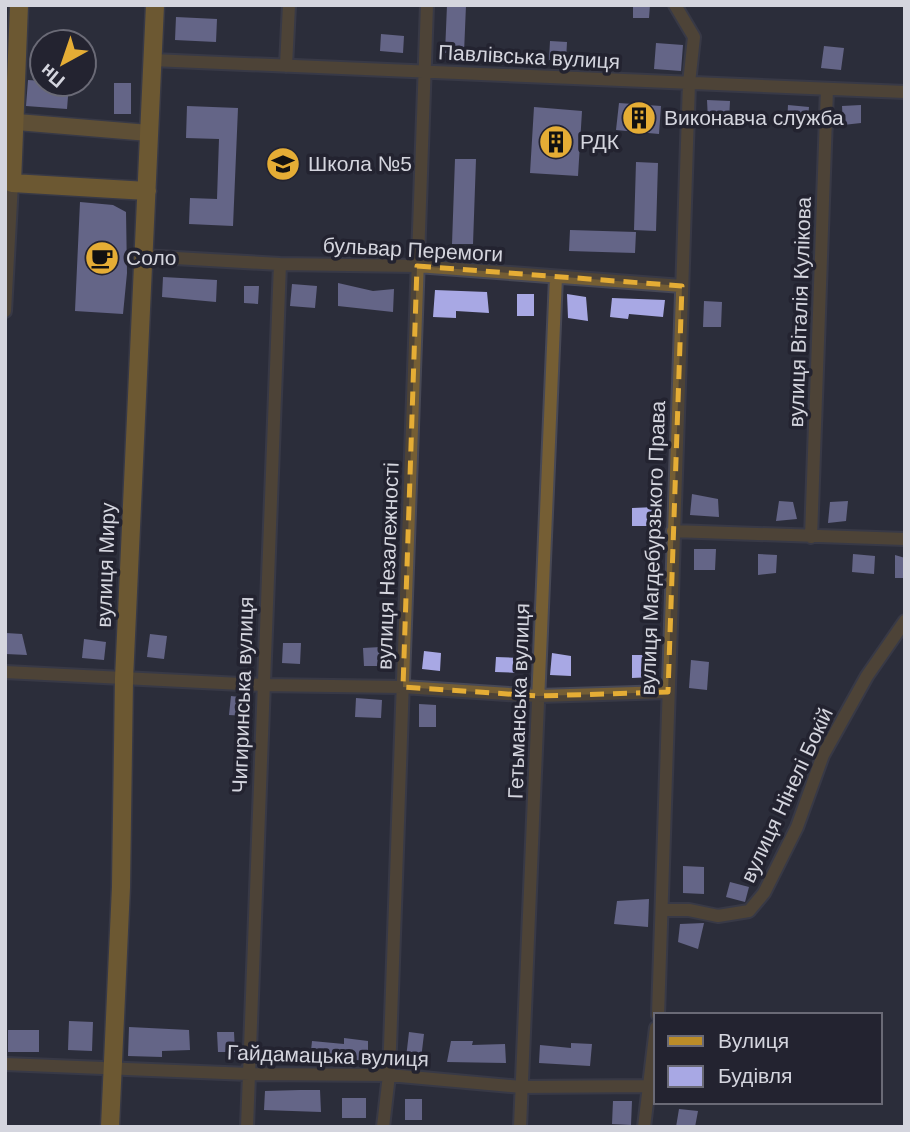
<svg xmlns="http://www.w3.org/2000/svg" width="910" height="1132" viewBox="0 0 910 1132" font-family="Helvetica,sans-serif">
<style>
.building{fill:#a8a8e4}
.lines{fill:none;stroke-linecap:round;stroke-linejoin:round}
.street-casing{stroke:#474855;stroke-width:16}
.secondary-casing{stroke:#474855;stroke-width:19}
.primary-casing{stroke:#474855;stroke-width:21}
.street{stroke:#755e34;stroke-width:12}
.secondary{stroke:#9c7831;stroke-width:16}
.primary{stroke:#bb8c28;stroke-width:18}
.marked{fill:none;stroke:#e5ad35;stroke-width:5;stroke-dasharray:14 9;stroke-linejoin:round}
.labels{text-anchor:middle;stroke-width:7;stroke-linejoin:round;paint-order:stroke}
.street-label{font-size:21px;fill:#d4d5de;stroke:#232330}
.poi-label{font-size:21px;fill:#d4d5de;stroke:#232330;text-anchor:start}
</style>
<rect width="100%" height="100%" fill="#2c2d3b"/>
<path class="building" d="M447 5H466L464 53H445Z
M633 5H650L649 18H633Z
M176 17 217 19 216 42 175 40Z
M381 34 404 36 403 53 380 51Z
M550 41 567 42 566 61 549 60Z
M656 43 683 45 681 71 654 69Z
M824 46 844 48 841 70 821 68Z
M28 80 42 81V84H69L67 109 26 106Z
M114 83H131V114H114Z
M707 100 730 101 729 120H708Z
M619 103 661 106 659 134 616 130Z
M788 105 809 107 807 127 787 125Z
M861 105V123L843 125 842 106Z
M187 106 238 108 233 226 189 224 190 198 217 199 219 139 186 138Z
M534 107 582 111 578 176 530 173Z
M455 159H476L473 244H452Z
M636 162 658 163 656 231 634 230Z
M80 202 113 205 126 212 127 273 123 314 75 311Z
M570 230 636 232 635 253 569 251Z
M163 277 217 280 216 302 162 297Z
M338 283 373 291 394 289 393 312 338 306Z
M292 284 317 286 315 308 290 306Z
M244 286H259L258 304 244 303Z
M435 290 487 292 489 313 456 311V318L433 317Z
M517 294H534V316H517Z
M567 294 586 297 588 321 568 318Z
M612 298 665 300 663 317 629 314 628 319 610 317Z
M704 301 722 302 721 327H703Z
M692 494 718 499 719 517 690 515Z
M779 501 793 502 797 519 776 521Z
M848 501 846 521 828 523 830 502Z
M656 507V526H632V508Z
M694 549H716L715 570H694Z
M758 554 777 555 776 573 758 575Z
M853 554 875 556 874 574 852 572Z
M895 555 905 558V578H895Z
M6 633 22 634 27 655 6 654Z
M150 634 167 636 164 659 147 657Z
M84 639 106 642 104 660 82 658Z
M283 643H301L300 664 282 663Z
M381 647 382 666H364L363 648Z
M424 651 441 653 440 671 422 669Z
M552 653 571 656V676L550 675Z
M632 655H653V677L632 678Z
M496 657 520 658V673L495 672Z
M691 660 709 662 707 690 689 688Z
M231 696 248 698 247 716 229 715Z
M356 698 382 700 381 718 355 717Z
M419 704 436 705V727H419Z
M683 866 704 867V894L683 893Z
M730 882 749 887 745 902 726 897Z
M649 899 648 927 614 924 617 901Z
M704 923 698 949 678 942 680 924Z
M69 1021 93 1022 92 1051 68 1050Z
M129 1027 189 1030 190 1050 162 1051V1057L128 1056Z
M8 1030H39V1052H8Z
M217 1032H234L235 1052H218Z
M409 1032 424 1034 421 1059 406 1058Z
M344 1038 368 1041V1060L310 1061 312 1041 344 1044Z
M451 1041H473L472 1045 505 1044 506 1063 447 1062Z
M571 1043 592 1044 590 1066 539 1063 540 1045 571 1048Z
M300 1090H320L321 1112 264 1110 265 1091Z
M342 1098H366V1118H342Z
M405 1099H422V1120H405Z
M613 1101H632L631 1125 612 1124Z
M679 1109 698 1111 695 1127H676Z"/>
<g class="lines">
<g class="street-casing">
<path id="street" d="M152 60 905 92
M286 66 289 5
M141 256 280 264 417 266 682 286
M5 311 12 183
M673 531 905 539
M811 537 827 89
M5 672 262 685 403 687 538 696 668 692
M663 910H689L718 916 749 911 764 893 797 827 823 755 867 676 905 621
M658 1015 689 83 694 37 675 5
M5 1064 249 1074 389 1075 522 1087 649 1086
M247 1127 280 264
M383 1127 389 1075 427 5
M520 1127 556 277
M644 1127 656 1028"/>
</g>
<g class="secondary-casing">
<path id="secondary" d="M5 121 149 133"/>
</g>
<g class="primary-casing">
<path id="primary" d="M19 5 12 183 147 191
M110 1127 121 887 124 679 155 5"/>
</g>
<use href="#street" class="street"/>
<use href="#secondary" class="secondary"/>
<use href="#primary" class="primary"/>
</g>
<path d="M0 0H910V1132H0ZM417 266 682 286 668 692 538 696 403 687Z" fill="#2c2d3b" fill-opacity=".55" fill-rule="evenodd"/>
<path class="marked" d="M417 266 682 286 668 692 538 696 403 687Z"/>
<defs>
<g id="building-disc" transform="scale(1.75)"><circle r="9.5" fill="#e5ad35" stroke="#232330"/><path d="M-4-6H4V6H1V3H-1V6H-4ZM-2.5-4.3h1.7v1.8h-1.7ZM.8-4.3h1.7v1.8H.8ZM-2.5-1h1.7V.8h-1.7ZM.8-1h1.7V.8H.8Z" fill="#111"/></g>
<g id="school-disc" transform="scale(1.75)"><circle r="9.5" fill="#e5ad35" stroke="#232330"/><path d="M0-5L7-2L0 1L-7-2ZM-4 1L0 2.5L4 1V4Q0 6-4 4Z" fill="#111"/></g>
<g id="cafe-disc" transform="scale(1.75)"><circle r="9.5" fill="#e5ad35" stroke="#232330"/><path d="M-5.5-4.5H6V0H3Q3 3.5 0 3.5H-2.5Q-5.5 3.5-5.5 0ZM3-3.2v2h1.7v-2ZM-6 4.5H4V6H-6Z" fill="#111"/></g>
</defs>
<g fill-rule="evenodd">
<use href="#building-disc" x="639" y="118"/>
<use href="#building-disc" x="556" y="142"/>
<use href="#school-disc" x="283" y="164"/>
<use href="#cafe-disc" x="102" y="258"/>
</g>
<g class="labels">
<g class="street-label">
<text transform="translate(529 57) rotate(3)" y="7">Павлівська вулиця</text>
<text transform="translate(413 250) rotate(3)" y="7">бульвар Перемоги</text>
<text transform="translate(800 312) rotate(-88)" y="7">вулиця Віталія Кулікова</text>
<text transform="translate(653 548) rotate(-88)" y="7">вулиця Магдебурзького Права</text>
<text transform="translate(106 565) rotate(-88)" y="7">вулиця Миру</text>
<text transform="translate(388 566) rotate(-88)" y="7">вулиця Незалежності</text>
<text transform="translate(243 695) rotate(-88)" y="7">Чигиринська вулиця</text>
<text transform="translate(519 701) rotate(-88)" y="7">Гетьманська вулиця</text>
<text transform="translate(787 795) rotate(-65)" y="7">вулиця Нінелі Бокій</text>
<text transform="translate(328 1056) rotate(2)" y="7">Гайдамацька вулиця</text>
</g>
<g class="poi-label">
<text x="664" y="125">Виконавча служба</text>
<text x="580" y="149">РДК</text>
<text x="308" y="171">Школа №5</text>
<text x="126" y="265">Соло</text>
</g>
</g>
<rect width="910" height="1132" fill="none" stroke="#d4d5de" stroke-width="14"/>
<rect x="654" y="1013" width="228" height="91" fill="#232330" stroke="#6a6a76" stroke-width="2"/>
<rect x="668" y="1036" width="35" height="10" fill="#bb8c28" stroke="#6a6a76" stroke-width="2"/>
<text x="718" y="1048" font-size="21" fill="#d4d5de">Вулиця</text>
<rect x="668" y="1066" width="35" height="21" fill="#a8a8e4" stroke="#6a6a76" stroke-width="2"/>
<text x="718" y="1083" font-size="21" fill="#d4d5de">Будівля</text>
<g transform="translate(63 63) rotate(220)"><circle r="33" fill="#232330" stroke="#6a6a76" stroke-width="2"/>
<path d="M0-5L12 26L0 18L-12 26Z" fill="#e5ad35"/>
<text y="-10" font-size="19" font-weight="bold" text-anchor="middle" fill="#d4d5de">Пн</text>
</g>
</svg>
